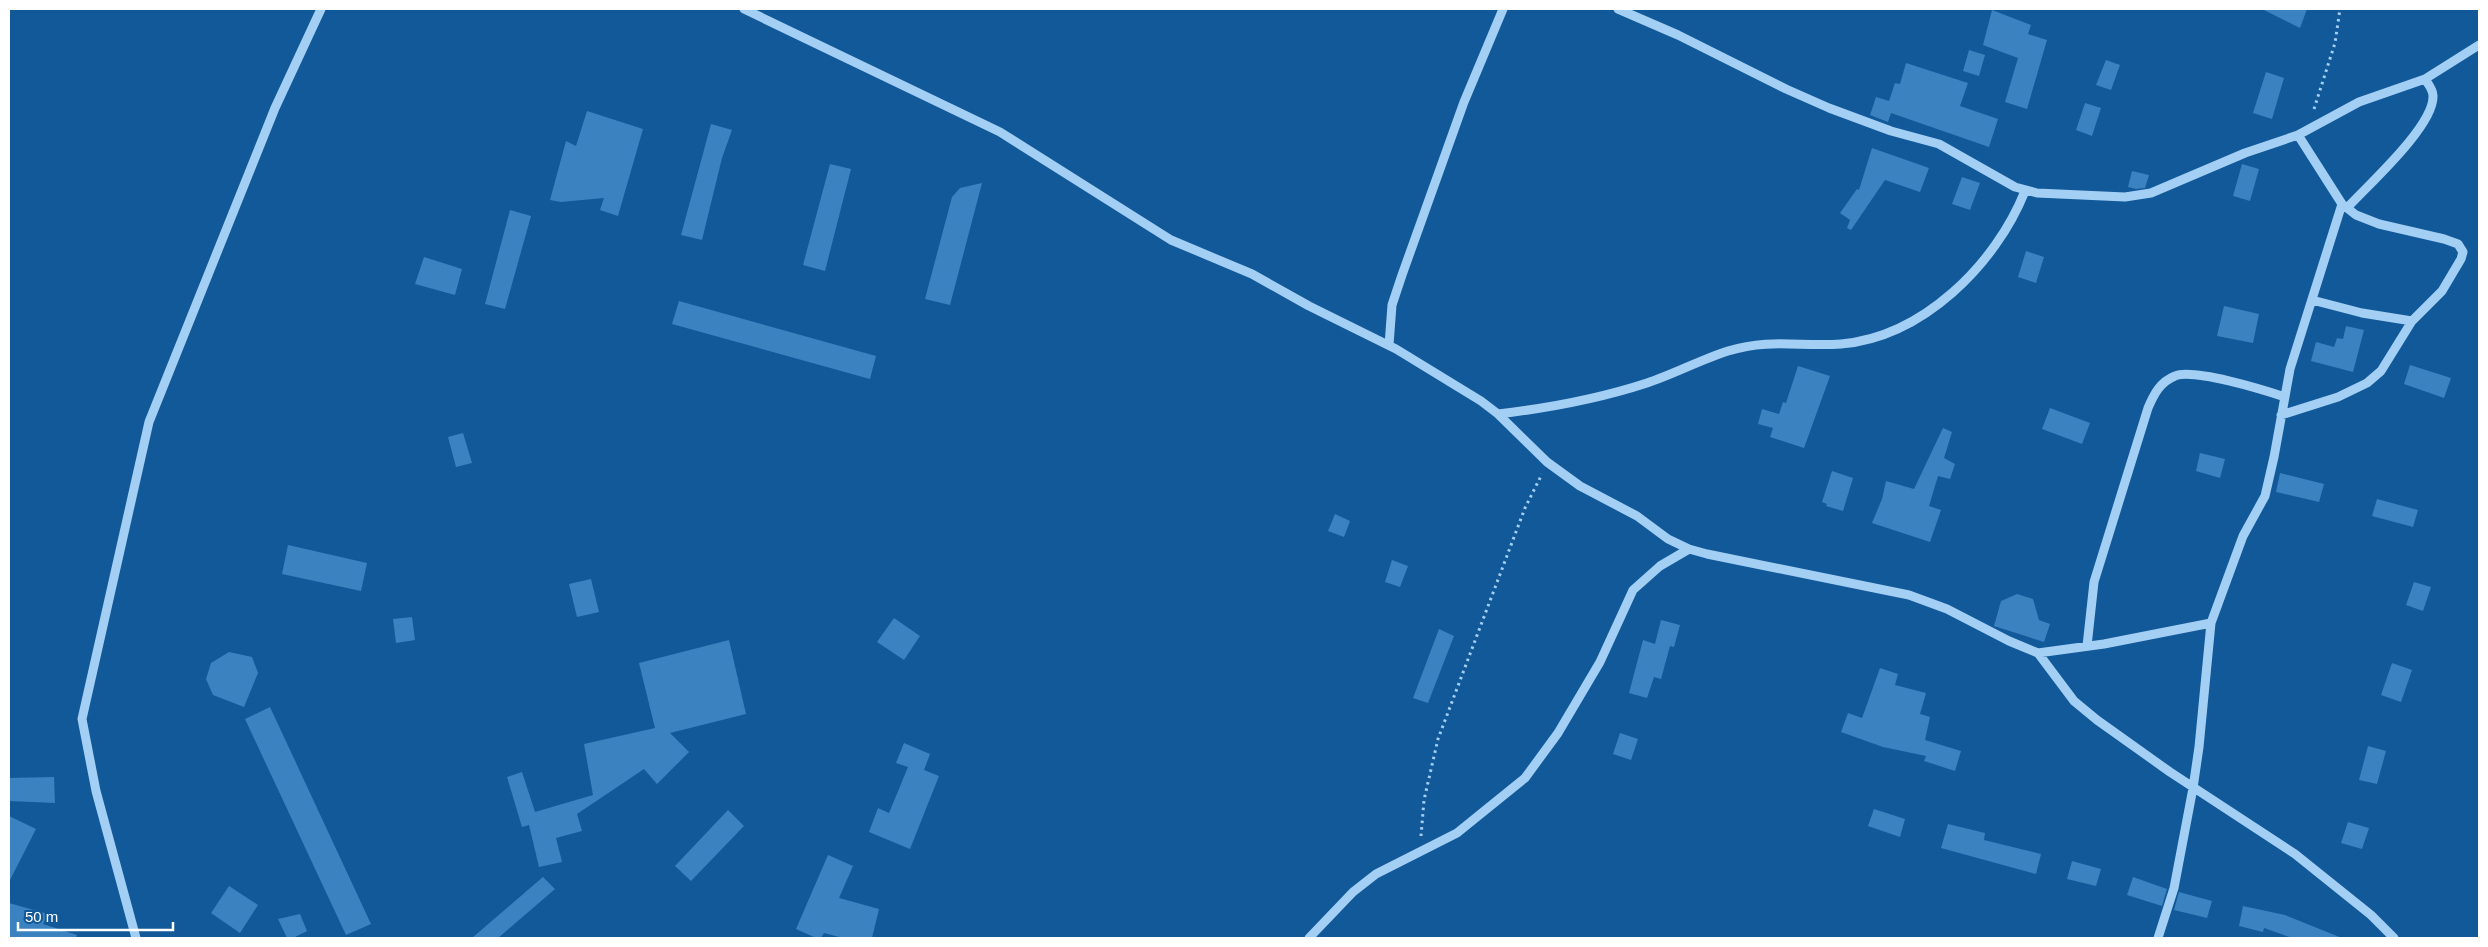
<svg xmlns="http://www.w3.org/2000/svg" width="2488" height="947" viewBox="0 0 2488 947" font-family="Arial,sans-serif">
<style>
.building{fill:#3b82c1}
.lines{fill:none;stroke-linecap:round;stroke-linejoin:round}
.path{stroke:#a4cff4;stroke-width:3;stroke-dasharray:2.5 4;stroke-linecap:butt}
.minor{stroke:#a4cff4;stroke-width:9}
</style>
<rect width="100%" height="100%" fill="#125999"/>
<path class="building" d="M2262 9H2307L2300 28Z
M1992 10 2031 25 2028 34 2047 40 2027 109 2005 102 2018 58 1983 45Z
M1969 50 1985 55 1979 76 1963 71Z
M2106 60 2120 65 2111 90 2096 85Z
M1906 63 1968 83 1960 106 1998 119 1989 147 1891 113 1888 122 1870 115 1876 97 1889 101 1895 83 1900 84Z
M2266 72 2284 78 2272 119 2253 113Z
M2085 103 2101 108 2092 136 2076 130Z
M587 111 643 129 618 216 600 210 604 198 561 202 550 200 566 141 576 146Z
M711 124 732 130 722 158 702 240 681 235Z
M1872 148 1929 168 1920 192 1885 180 1851 230 1847 228 1850 220 1840 213 1857 189 1859 190Z
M830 164 851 169 825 271 803 265Z
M2242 164 2259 169 2250 201 2233 196Z
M2132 171 2149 175 2145 188 2136 189 2128 187Z
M1962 177 1980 183 1970 210 1952 204Z
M982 183 950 305 925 299 952 197 960 188Z
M510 210 531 216 505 309 485 304Z
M2026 251 2044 257 2036 283 2018 277Z
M424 257 462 269 455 295 415 284Z
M679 301 876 356 870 379 672 324Z
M2224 306 2259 314 2253 343 2217 336Z
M2346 326 2364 330 2353 372 2311 361 2316 342 2334 347 2337 338 2343 339Z
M2410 365 2451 378 2444 398 2404 384Z
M1798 366 1830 376 1804 448 1770 437 1773 428 1758 424 1762 409 1779 414 1783 402 1786 403Z
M2050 408 2090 423 2082 444 2042 429Z
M1943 428 1952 432 1944 458 1955 464 1950 479 1938 476 1929 506 1941 510 1930 542 1872 523 1882 499 1886 481 1914 489Z
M463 433 472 463 456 467 448 437Z
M2200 453 2225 459 2220 478 2196 471Z
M1832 471 1853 478 1843 511 1826 506 1827 504 1822 502Z
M2280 473 2324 484 2319 502 2276 492Z
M2377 499 2418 510 2413 527 2372 516Z
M1335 514 1350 521 1344 537 1328 531Z
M288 545 367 563 361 591 282 574Z
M1392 560 1408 566 1400 587 1385 582Z
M591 579 599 612 577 617 569 584Z
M2414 582 2431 587 2423 611 2406 605Z
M2017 594 2033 599 2039 620 2050 624 2044 642 1994 626 2001 601Z
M412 617 415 640 396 643 393 619Z
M894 618 920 636 904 660 877 642Z
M1661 620 1680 625 1674 647 1670 646 1661 679 1654 677 1647 698 1629 693 1643 640 1655 644Z
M1439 629 1454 636 1428 703 1413 698Z
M729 640 746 714 670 733 689 752 657 784 644 769 577 814 582 831 556 838 562 862 539 867 529 825 522 827 507 777 522 772 535 812 593 795 584 744 655 728 639 663Z
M229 652 252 657 258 673 244 707 213 695 206 679 211 663Z
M2392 663 2412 670 2401 702 2381 695Z
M1880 668 1898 674 1895 685 1926 693 1920 714 1930 717 1925 740 1961 751 1955 771 1924 761 1926 756 1883 747 1841 732 1848 713 1862 718Z
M270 707 371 924 346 935 245 719Z
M1620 733 1638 739 1631 760 1613 754Z
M904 743 930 754 924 770 939 776 910 849 869 832 878 808 889 813 908 767 896 763Z
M2368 746 2386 751 2377 784 2359 780Z
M54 777 55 803 9 801V778Z
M1874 809 1905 819 1900 837 1868 826Z
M728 810 744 826 691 881 675 866Z
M9 816 36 829 9 882Z
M2348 822 2369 828 2362 849 2341 843Z
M1948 824 1985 833 1984 840 2041 854 2036 874 1941 848Z
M828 855 853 866 839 898 879 909 872 938H843L824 933 821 938H816L796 929Z
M2072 861 2101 869 2096 886 2067 879Z
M543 877 555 889 498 938H472Z
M2133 877 2167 889 2162 906 2127 895Z
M229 886 258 905 240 933 211 913Z
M2179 892 2212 901 2207 918 2174 910Z
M9 903 48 914 43 924 77 935 76 938H9Z
M2243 906 2285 915 2342 938H2292L2264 928 2263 932 2239 926Z
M300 914 307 931 293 938H287L278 919Z"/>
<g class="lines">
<path class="path" d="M2314 109 2335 43 2340 9
M1421 836 1424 800 1438 739 1525 508 1542 474"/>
<path class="minor" d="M744 9 1000 132 1171 240 1252 274 1309 306 1396 349 1481 401 1498 414 1547 462 1580 486 1637 516 1668 539 1689 549 1707 554 1909 595 1947 609 2009 641 2038 653 2104 644 2211 623 2243 536 2265 496 2274 457 2290 369 2342 204
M1618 9 1678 35 1786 89 1829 108 1891 131 1939 144 2015 187 2037 193 2125 197 2151 193 2245 153 2298 135 2359 102 2425 79 2479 45
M2347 208C2368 185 2434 126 2433 96 2433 89 2428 84 2425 79
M2312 300 2362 313 2412 321
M1389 345 1392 305 1402 275 1464 102 1503 9
M1498 414C1549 408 1598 399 1647 383 1674 374 1700 360 1728 351 1770 338 1800 347 1841 344 1923 337 1996 264 2025 191
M2281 415 2338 397 2367 383 2381 371 2412 321 2442 291 2461 259 2463 252 2458 244 2444 239 2379 224 2356 215 2342 204 2298 135
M2087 646 2094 582 2148 408C2154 394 2160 382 2175 376 2193 368 2264 390 2285 397
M2038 653 2074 701 2097 720 2170 772 2295 854 2371 915 2394 938
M136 938 96 791 82 719 149 422 275 108 321 9
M1309 938 1353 892 1376 874 1457 833 1525 778 1558 733 1600 662 1633 590 1660 566 1689 549
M2158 938 2174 888 2193 788 2199 747 2211 623"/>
</g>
<rect width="2488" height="947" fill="none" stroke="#ffffff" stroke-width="20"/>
<path d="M18 922v8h155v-8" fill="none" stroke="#ffffff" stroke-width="2.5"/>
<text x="25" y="922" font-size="15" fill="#ffffff" stroke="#125999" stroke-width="4" paint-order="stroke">50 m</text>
</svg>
